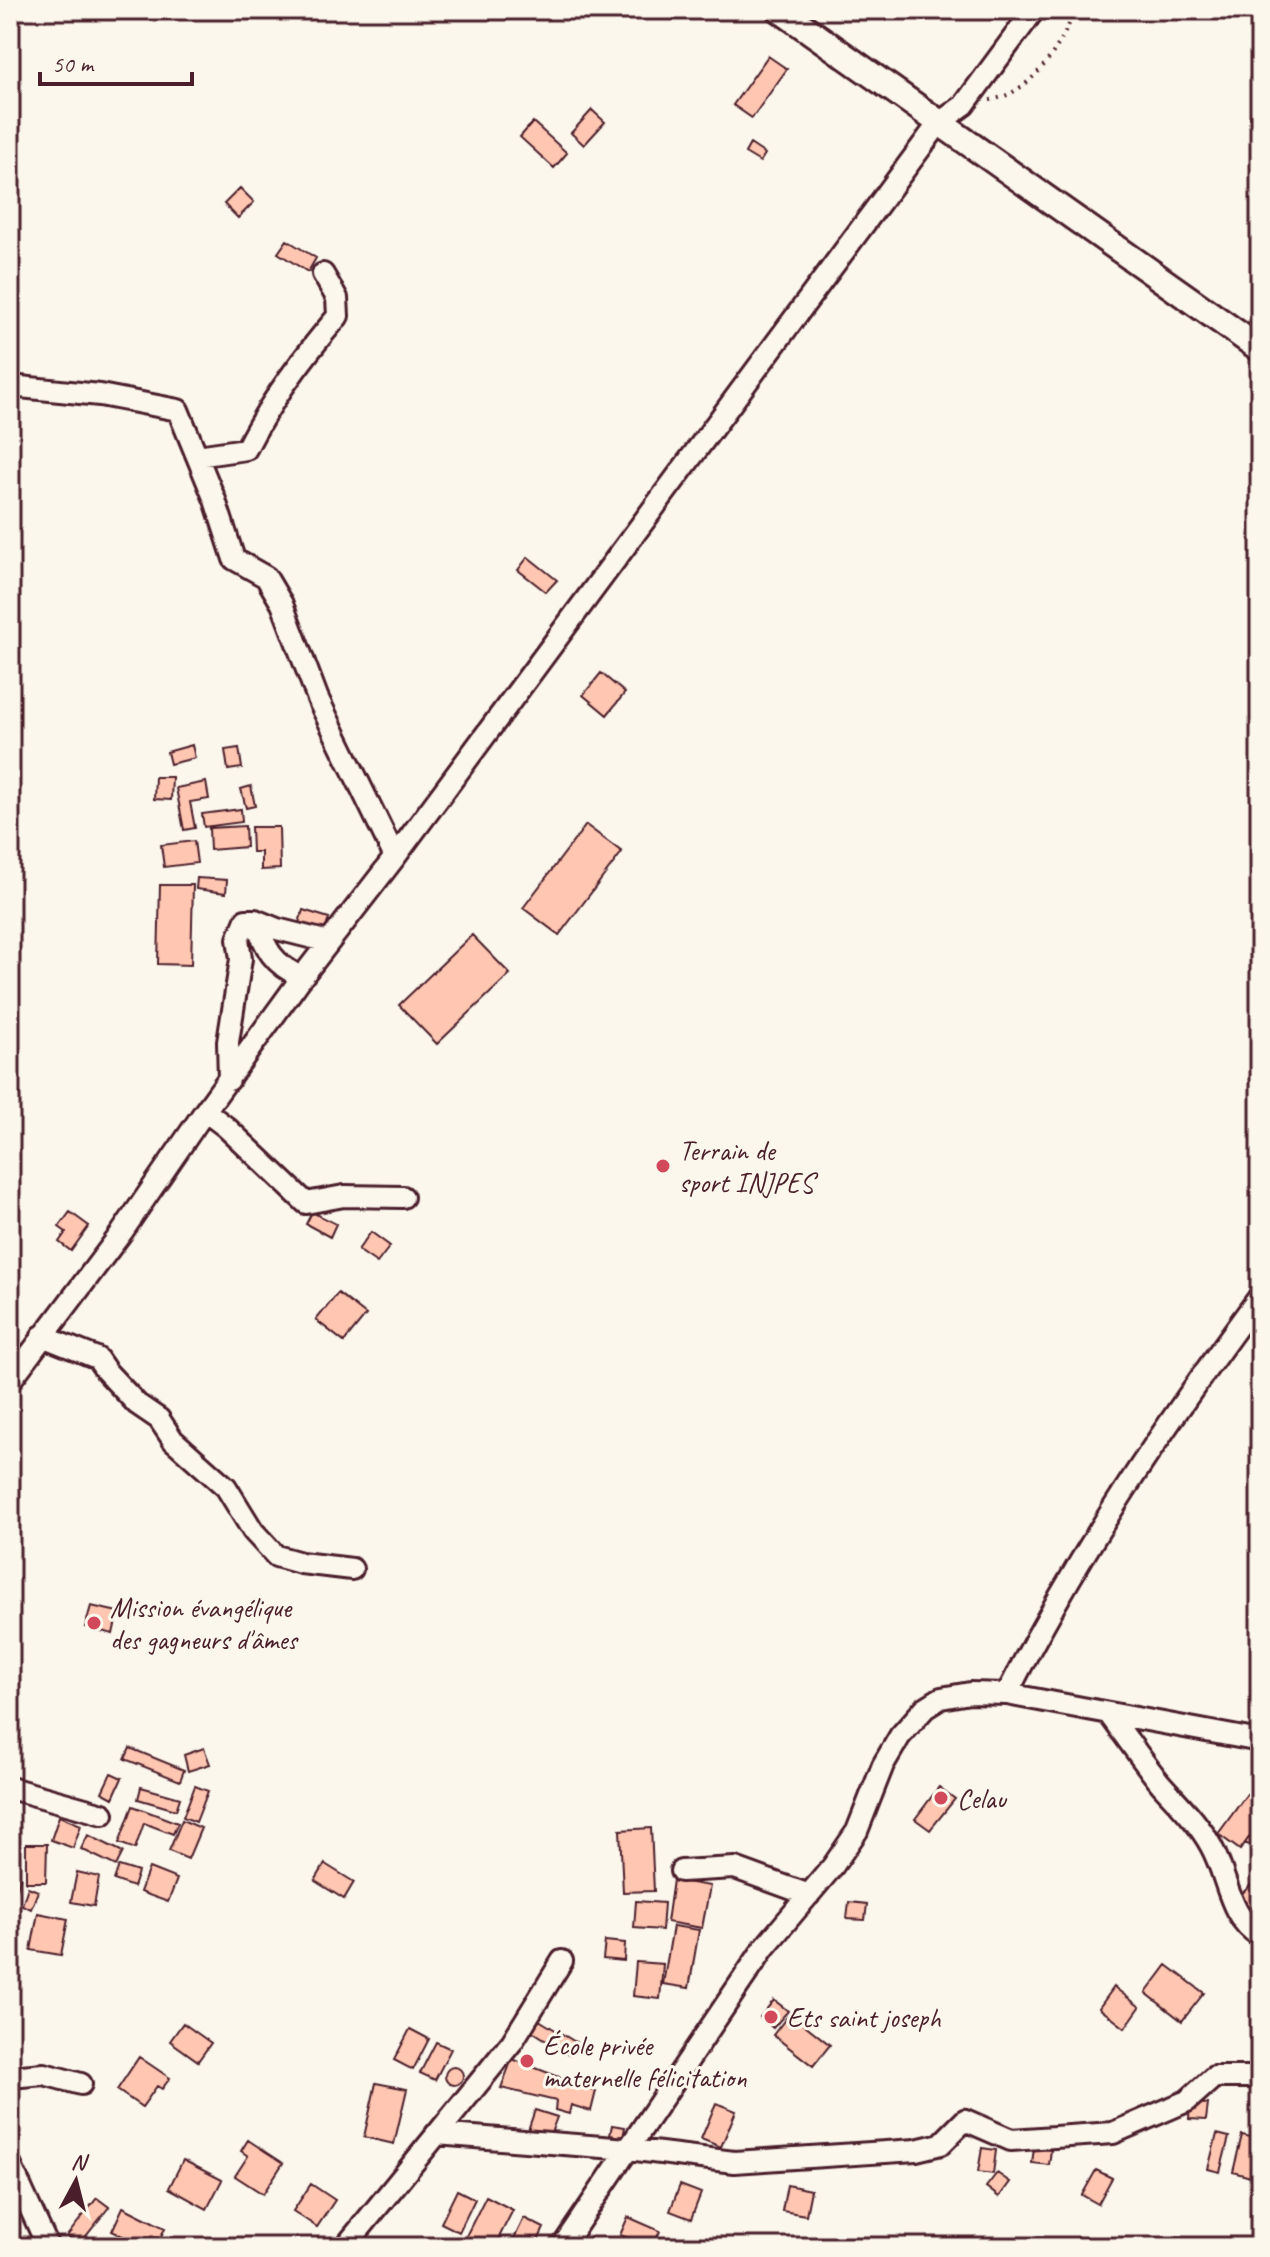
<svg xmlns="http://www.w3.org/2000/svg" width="1270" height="2257" viewBox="0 0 1270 2257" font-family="Caveat,sans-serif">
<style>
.building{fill:#ffc7b2;stroke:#4a1f2b;stroke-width:2}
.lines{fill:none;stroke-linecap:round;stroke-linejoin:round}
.minor-casing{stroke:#4a1f2b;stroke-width:26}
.tertiary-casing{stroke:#4a1f2b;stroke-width:30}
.path{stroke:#4a1f2b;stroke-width:4;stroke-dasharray:2 6;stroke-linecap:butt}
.minor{stroke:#fbf7ec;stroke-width:20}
.tertiary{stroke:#fbf7ec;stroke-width:24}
.poi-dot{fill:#d1495b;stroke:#fbf7ec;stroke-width:3}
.labels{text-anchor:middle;stroke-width:6;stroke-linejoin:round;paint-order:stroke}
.poi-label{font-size:28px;fill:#4a1f2b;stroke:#fbf7ec;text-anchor:start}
</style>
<rect width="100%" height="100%" fill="#fbf7ec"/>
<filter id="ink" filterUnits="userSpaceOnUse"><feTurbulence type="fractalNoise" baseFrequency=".0125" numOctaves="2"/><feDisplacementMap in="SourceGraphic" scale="16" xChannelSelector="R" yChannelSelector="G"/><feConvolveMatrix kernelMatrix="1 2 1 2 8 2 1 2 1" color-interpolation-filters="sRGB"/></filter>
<g filter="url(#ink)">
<path class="building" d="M768 56 787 69 752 118 733 105Z
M592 110 605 122 584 145 571 133Z
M533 122 567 153 554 168 520 137Z
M750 144 765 154 760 162 745 153Z
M240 188 254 202 238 218 224 204Z
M287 240 316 258 308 272 278 253Z
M528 557 557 580 546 592 518 570Z
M601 673 625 693 607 715 583 695Z
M192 745 195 758 170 764 167 752Z
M239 748 242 768 228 770 225 750Z
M155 777H172L171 800 154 799Z
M206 782 209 799 190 802 195 828 184 830 176 788Z
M251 786 255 806 246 808 241 789Z
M241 809 242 822 204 827 202 814Z
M586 825 622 852 559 935 523 908Z
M245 826 246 847 210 850 209 828Z
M251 827H279L280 869 261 870V852H252Z
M194 841 197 863 164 867 161 845Z
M197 878 227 880 226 893 196 889Z
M160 885H193L191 965 158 964Z
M303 910 329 918 325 931 299 923Z
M472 935 510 974 437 1044 399 1005Z
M70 1212 89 1226 71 1251 59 1242 66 1232 59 1227Z
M312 1212 336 1224 330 1237 306 1224Z
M371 1232 390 1246 377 1263 358 1250Z
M338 1293 366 1315 344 1342 316 1320Z
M91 1606 118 1612 113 1634 85 1627Z
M130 1748 184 1770 180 1781 125 1759Z
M204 1748 210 1764 188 1771 184 1755Z
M111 1773 122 1778 113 1798 102 1792Z
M195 1786 208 1791 196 1822 183 1817Z
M141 1787 180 1798 176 1810 138 1799Z
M939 1787 955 1799 930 1830 915 1819Z
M1247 1794 1260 1803V1822L1240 1850 1218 1834Z
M133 1806 178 1823 173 1834 144 1823 135 1849 119 1843Z
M59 1816 81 1825 73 1848 51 1840Z
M182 1820 201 1828 188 1859 169 1851Z
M651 1828 654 1891 623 1892 620 1830Z
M1256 1829 1260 1831V1851L1245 1843Z
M88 1835 123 1852 116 1866 81 1849Z
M26 1844H47L46 1882H26Z
M325 1864 354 1882 344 1899 315 1881Z
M119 1866 138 1872 133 1887 114 1880Z
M149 1868 177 1879 168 1902 140 1892Z
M77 1872 99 1877 94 1906 71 1902Z
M10 1876 20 1878 10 1915Z
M673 1880 710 1886 702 1928 667 1922Z
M1252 1884 1260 1892V1897L1246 1910 1236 1899Z
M28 1887 38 1891 31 1909 22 1905Z
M636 1901 664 1903 662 1930 634 1928Z
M849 1902 867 1904 865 1920 847 1919Z
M38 1913 68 1919 61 1955 31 1950Z
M673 1926 699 1930 689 1988 663 1984Z
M605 1941 625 1943 624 1961 603 1959Z
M636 1962 663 1964 660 1999 633 1996Z
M1167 1965 1204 1993 1182 2021 1146 1993Z
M1114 1987 1140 2007 1125 2028 1099 2008Z
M774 2000 788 2011 773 2028 760 2017Z
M790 2013 830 2045 813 2066 773 2035Z
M539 2020 577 2043 570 2055 532 2031Z
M183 2023 211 2043 198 2061 170 2041Z
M410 2029 429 2039 413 2070 394 2060Z
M436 2042 451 2049 435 2080 420 2073Z
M139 2057 170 2078 162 2089 157 2086 142 2107 117 2090Z
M512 2059 596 2091 591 2111 571 2105 569 2114 555 2110 556 2101 501 2088Z
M445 2076a9 9 0 1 1 18 0a9 9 0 1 1-18 0Z
M376 2083 407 2089 394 2144 364 2137Z
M716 2103 736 2111 721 2147 701 2139Z
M1190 2103 1208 2104 1206 2120 1189 2119Z
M535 2110 557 2117 548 2141 527 2133Z
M612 2125 625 2127 623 2138 610 2135Z
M1217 2134 1229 2137 1220 2172 1208 2169Z
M1242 2135 1260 2139V2156L1254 2178 1233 2172Z
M248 2140 283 2163 263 2194 235 2176 248 2156 241 2151Z
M982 2148 996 2150 993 2174 978 2172Z
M1034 2148 1051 2150 1049 2165 1032 2163Z
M183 2160 222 2180 207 2209 169 2188Z
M1096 2170 1112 2178 1098 2204 1082 2195Z
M997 2173 1010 2182 999 2197 986 2187Z
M311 2184 335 2200 317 2227 293 2211Z
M680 2185 701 2193 691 2219 670 2211Z
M787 2185 811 2190 806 2215 782 2211Z
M457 2190 475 2199 459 2232 441 2223Z
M486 2196 513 2210 494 2247H482L465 2238Z
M97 2198 109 2207 79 2245 67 2236Z
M123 2207 165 2228 156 2247H145L112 2231Z
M628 2217 660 2231 653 2247H627L631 2239 620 2235Z
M524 2218 544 2228 535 2247H510Z
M674 2240 689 2245V2247H672Z"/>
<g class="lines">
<g class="minor-casing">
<path id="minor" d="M10 386 100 395 178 410 215 500 234 559 266 577 282 604 318 699 395 857
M197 456 246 449C270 401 303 357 338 316L337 298 323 274
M255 920 277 929 329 942
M229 1080 228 1042 241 959 238 939 246 920H255C266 949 273 965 302 977
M205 1111 226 1127 306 1203 344 1196 403 1197
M42 1336 97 1358 106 1371 137 1404 159 1419 173 1440 226 1487 253 1531 276 1556 301 1563 352 1569
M10 1381 122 1232 205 1111 302 977 395 857 939 123 964 105 1034 10
M1007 1694C1078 1553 1166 1423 1260 1296
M1109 1714C1126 1737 1143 1762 1161 1784 1179 1804 1198 1822 1211 1846 1228 1876 1228 1917 1260 1936
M10 1788 103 1814
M681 1871 735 1868 809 1895
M10 2077 44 2074 81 2084
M436 2134 628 2149 734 2162 916 2150 941 2144 965 2120 1011 2140 1113 2133 1187 2101 1214 2077H1260
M10 2164 48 2247
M345 2247 512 2042 562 1961
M562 2247 764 1948 833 1866 857 1831 883 1765 900 1736 925 1708 941 1698 970 1693 1007 1694 1260 1741"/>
</g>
<g class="tertiary-casing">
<path id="tertiary" d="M780 10 1260 349"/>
</g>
<path class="path" d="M990 100C1031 94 1061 47 1075 10"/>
<use href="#minor" class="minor"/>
<use href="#tertiary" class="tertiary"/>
</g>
</g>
<g class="poi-dot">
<circle cx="663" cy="1166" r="8"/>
<circle cx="94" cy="1623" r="8"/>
<circle cx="941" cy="1798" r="8"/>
<circle cx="771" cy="2017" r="8"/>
<circle cx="527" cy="2061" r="8"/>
</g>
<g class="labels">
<g class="poi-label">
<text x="679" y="1160">Terrain de<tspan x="679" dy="32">sport INJPES</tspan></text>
<text x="110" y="1617">Mission évangélique<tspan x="110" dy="32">des gagneurs d'âmes</tspan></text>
<text x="957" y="1808">Celau</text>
<text x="787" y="2027">Ets saint joseph</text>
<text x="543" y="2055">École privée<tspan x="543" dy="32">maternelle félicitation</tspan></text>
</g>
</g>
<rect width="1270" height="2257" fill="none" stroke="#fbf7ec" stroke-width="40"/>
<rect x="20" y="20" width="1230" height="2217" fill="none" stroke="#4a1f2b" stroke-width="3" filter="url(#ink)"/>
<g transform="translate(76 2181) rotate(7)" stroke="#fbf7ec" stroke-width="6" paint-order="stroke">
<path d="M0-6L14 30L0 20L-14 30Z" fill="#4a1f2b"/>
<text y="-12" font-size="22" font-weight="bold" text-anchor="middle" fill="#4a1f2b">N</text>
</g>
<path d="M40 72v12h152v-12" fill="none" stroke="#4a1f2b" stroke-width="4"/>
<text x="52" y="72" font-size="24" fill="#4a1f2b" stroke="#fbf7ec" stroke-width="6" paint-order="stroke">50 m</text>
</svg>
